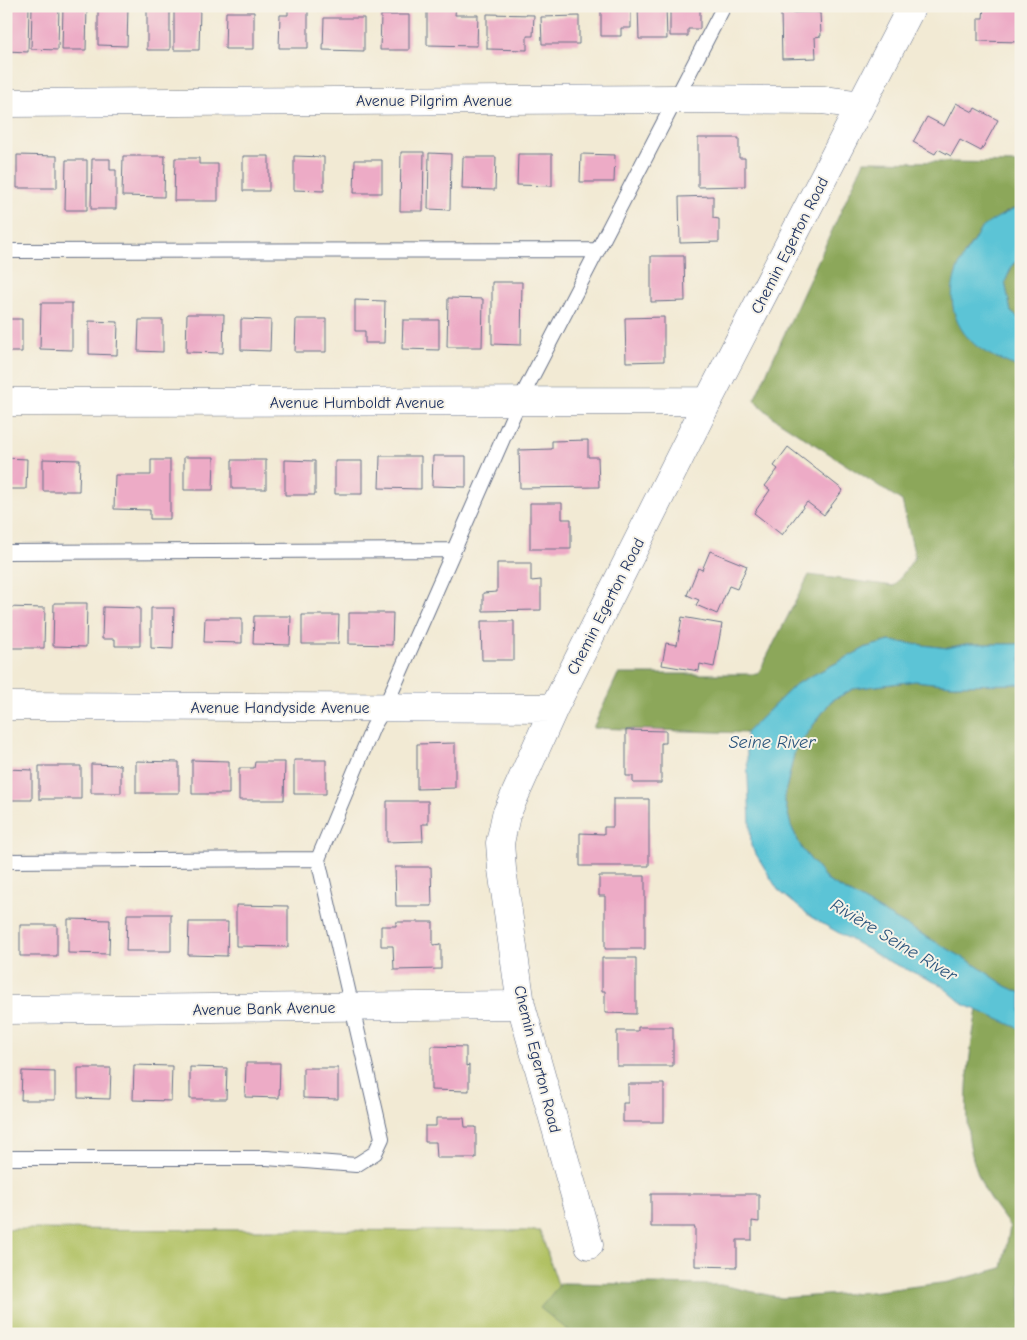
<svg xmlns="http://www.w3.org/2000/svg" width="1027" height="1340" viewBox="0 0 1027 1340" font-family="'Comic Neue',sans-serif">
<style>
.green{fill:#b1c164;stroke:#667861}
.forest{fill:#8ca75a;stroke:#546b5c}
.water{fill:#5bc4d6;stroke:#3b7a9a}
.building{fill:#edabc6}
.lines{fill:none;stroke-linecap:round;stroke-linejoin:round}
.service-casing{stroke:#667087;stroke-width:16}
.minor-casing{stroke:#667087;stroke-width:29}
.service{stroke:#fff;stroke-width:14}
.minor{stroke:#fff;stroke-width:28}
.labels{text-anchor:middle;stroke-width:4;stroke-linejoin:round;paint-order:stroke}
.street-label{font-size:16px;fill:#1b2f5e;stroke:#f7f3e8}
.water-label{font-size:18px;font-style:italic;fill:#2b547c;stroke:#f7f3e8}
</style>
<rect width="100%" height="100%" fill="#f7f3e8"/>
<filter id="ink" filterUnits="userSpaceOnUse"><feTurbulence type="fractalNoise" baseFrequency=".02" numOctaves="2"/><feDisplacementMap in="SourceGraphic" scale="10" xChannelSelector="R" yChannelSelector="G"/><feConvolveMatrix kernelMatrix="1 2 1 2 8 2 1 2 1" color-interpolation-filters="sRGB"/></filter>
<filter id="wash" filterUnits="userSpaceOnUse"><feTurbulence type="fractalNoise" baseFrequency=".0096" numOctaves="4" result="noise"/><feDisplacementMap in="SourceGraphic" scale="20" xChannelSelector="R" yChannelSelector="G"/><feGaussianBlur stdDeviation="1.12" result="paint"/><feColorMatrix in="noise" values="0 0 0 0 0 0 0 0 0 0 0 0 0 0 0 0 0 1.4 0 .05"/><feComposite in="paint" operator="in"/></filter>
<g filter="url(#wash)">
<rect width="100%" height="100%" fill="#f2ead4"/>
<path class="green" d="M6 1229 540 1231 566 1308 1021 1331V1334H6Z"/>
<path class="forest" d="M864 161 1021 163V206L1006 212 981 230 964 254 1021 369V644H966L947 648 890 641 867 647 796 684 746 733 593 728 618 674H758L809 575 894 586 915 557 902 501 774 418 754 400Z
M1021 258V320L1011 312 1005 282 1013 264Z
M915 681 952 685 1021 684V860L1018 865 1021 868V993L1006 986 971 962 828 881 802 849 791 826 784 798 795 750 831 701 853 689Z
M977 1009 1021 1029V1334H777V1332L573 1334 540 1308 561 1283 721 1285 782 1298 870 1292 949 1282 1002 1268 1010 1227C1001 1213 987 1198 981 1182 957 1127 968 1065 977 1009Z"/>
<path class="water" d="M1021 206V258L1013 264 1005 282 1011 312 1021 320V369C1001 359 985 356 969 339 943 311 950 272 971 245 975 240 977 233 981 229 992 219 1008 212 1021 206Z
M890 641 947 648 966 644H1021V684L952 685 915 681 853 689 831 701 795 750 784 798 791 826 802 849 828 881 971 962 1006 986 1021 993V1029L963 1004 941 985 884 959 811 917 778 890 751 846 746 733 796 684 867 647Z"/>
<g id="blocks">
<path class="building" d="M6 6H29L28 52 6 51Z
M32 6H59L58 50 31 49Z
M63 6H87L86 50H62Z
M109 6H128L127 46 98 45V9H109Z
M147 6H170V50H147Z
M174 6H200L199 50H174Z
M288 6H308V48H279L280 15H288Z
M427 6H456L455 15H478L477 46 427 45Z
M601 6H631V28H621V36H601Z
M638 6H666L667 39H639Z
M670 6H700V29H688V36H670Z
M984 6H1021V42L978 41V18H983Z
M226 12H254V49H225Z
M815 12 820 13 821 36 815 37 816 58 782 59 781 13Z
M487 14 534 15 533 36H527V50L487 49Z
M381 15H409V50H380Z
M579 16V44H542L541 17Z
M324 18H364V51L323 50Z
M956 103 973 112 975 108 998 120 981 151 960 140 951 156 938 149 935 154 913 142 927 117 944 126Z
M698 138H739V158H745V186L698 187Z
M401 152H424L423 211H400Z
M429 153 451 154 450 210 428 209Z
M518 154H552V186L517 185Z
M581 154 615 155 614 182H580Z
M17 155 57 156V188H17Z
M123 156H165L164 197 122 196Z
M243 156H269V191H243Z
M294 156 324 157V191L294 190Z
M463 157H496L495 190 462 189Z
M175 158H199V164H218V201H174Z
M92 159H110V170H116V209H91Z
M66 160H87V210H65Z
M355 160H382V193H354Z
M713 196V218L719 219V242L680 243 679 197Z
M651 256H684L685 301 651 302Z
M492 282H522L521 345 492 344Z
M448 298 483 299 482 347H447Z
M355 300 385 301 384 343H365V331H355Z
M41 303H72V350L40 349Z
M187 314H224L223 353 186 352Z
M664 317V361L626 362 625 318Z
M6 319H22V352H6Z
M241 319 271 320 270 351 241 350Z
M296 319H326V352H295Z
M139 320H163V352L138 351Z
M403 320H439V350L402 349Z
M89 321 118 322 117 355 89 354Z
M588 440V457H598L599 487 520 488 519 450 552 449V441Z
M788 447 843 490 824 515 807 502 782 535 754 513 770 490 765 486 778 469 774 466Z
M380 456H421V489L379 488Z
M433 456H466V487L432 486Z
M184 457H214L213 490H184Z
M6 458 27 459 26 489H6Z
M43 459 80 460 79 491H43Z
M151 460H170V519H150V510L114 509 115 475H151Z
M232 460H266V489H232Z
M285 460 315 461V495H285Z
M335 461H362V494H335Z
M530 503H562V519H571V549H530Z
M710 551 747 566 737 589 729 586 717 614 696 605 699 600 687 595 698 568 702 570Z
M497 563H531V581L541 580V610L483 611V593L497 592Z
M54 603H87L86 647 53 646Z
M6 607 45 608 44 648H6Z
M103 607 140 608V646H115V639H102Z
M151 608H174L173 649 151 648Z
M349 613H393L392 645 349 644Z
M302 615H339L338 644H302Z
M254 616H291L290 645 253 644Z
M682 617 722 624 714 667 700 664 699 671 662 665 666 643 677 645Z
M205 618H242V643L204 642Z
M481 621H514V660H482Z
M626 730 666 731V743H661V783H633V776H626Z
M455 743V788L417 789V744Z
M192 760 229 761V794H192Z
M294 760H326V794H294Z
M136 761 179 762V793H136Z
M255 762H285L284 800H239V768H254Z
M91 764 121 765V793H91Z
M39 766H81V799H39Z
M6 769 32 770V800H6Z
M613 799H649V866H580V833L604 834V827H613Z
M387 801H428V824H422L423 841 387 842Z
M395 867H431L432 906H396Z
M599 876H645V949H605V896H599Z
M236 905 288 906V947L236 946Z
M127 914H171V951H126Z
M68 919 110 920 109 954 68 953Z
M189 922H228L227 956 188 955Z
M396 922H433V945L441 944V969L394 970 393 946H381V926H396Z
M20 925H57V956H20Z
M602 958H636V1014L605 1013V991H602Z
M638 1027H673V1066H617V1031H638Z
M431 1046 466 1047V1066L469 1065V1091L431 1090Z
M246 1063H280L279 1098 245 1097Z
M134 1065 172 1066 171 1101 133 1100Z
M190 1067 227 1068 226 1099H190Z
M78 1068H111L110 1099 78 1098Z
M303 1068H338V1099L303 1098Z
M22 1071 55 1072V1100H21Z
M628 1084H664V1122H623V1103H628Z
M436 1118H464L465 1127H476V1158H437L436 1142H425V1126H436Z
M651 1194H759V1222L752 1221V1240H737V1267L695 1266V1227H651Z"/>
</g>
</g>
<g filter="url(#ink)">
<use href="#blocks" fill-opacity="0" stroke="#667087" stroke-width="1"/>
<g class="lines">
<g class="service-casing">
<path id="service" d="M6 251 598 250
M6 552 453 550
M6 861 318 859
M6 1158H267L356 1165 375 1153 382 1138 318 859 373 727 385 707 519 402 724 6"/>
</g>
<g class="minor-casing">
<path id="minor" d="M6 103 677 99 823 100 861 105
M6 402 708 401
M6 706 554 708
M6 1010 521 1005
M589 1245 521 1005 502 869 500 843 506 815 554 708 708 401 912 6"/>
</g>
<use href="#service" class="service"/>
<use href="#minor" class="minor"/>
</g>
</g>
<g class="labels">
<g class="street-label">
<text x="434" y="106">Avenue Pilgrim Avenue</text>
<text transform="translate(789 245) rotate(-63)" y="6">Chemin Egerton Road</text>
<text x="357" y="408">Avenue Humboldt Avenue</text>
<text transform="translate(605 606) rotate(-63)" y="6">Chemin Egerton Road</text>
<text x="280" y="713">Avenue Handyside Avenue</text>
<text transform="translate(264 1008) rotate(-1)" y="6">Avenue Bank Avenue</text>
<text transform="translate(538 1059) rotate(76)" y="6">Chemin Egerton Road</text>
</g>
<g class="water-label">
<text x="772" y="748">Seine River</text>
<text transform="translate(894 940) rotate(31)" y="6">Rivière Seine River</text>
</g>
</g>
<rect width="1027" height="1340" fill="none" stroke="#f7f3e8" stroke-width="25"/>
</svg>
